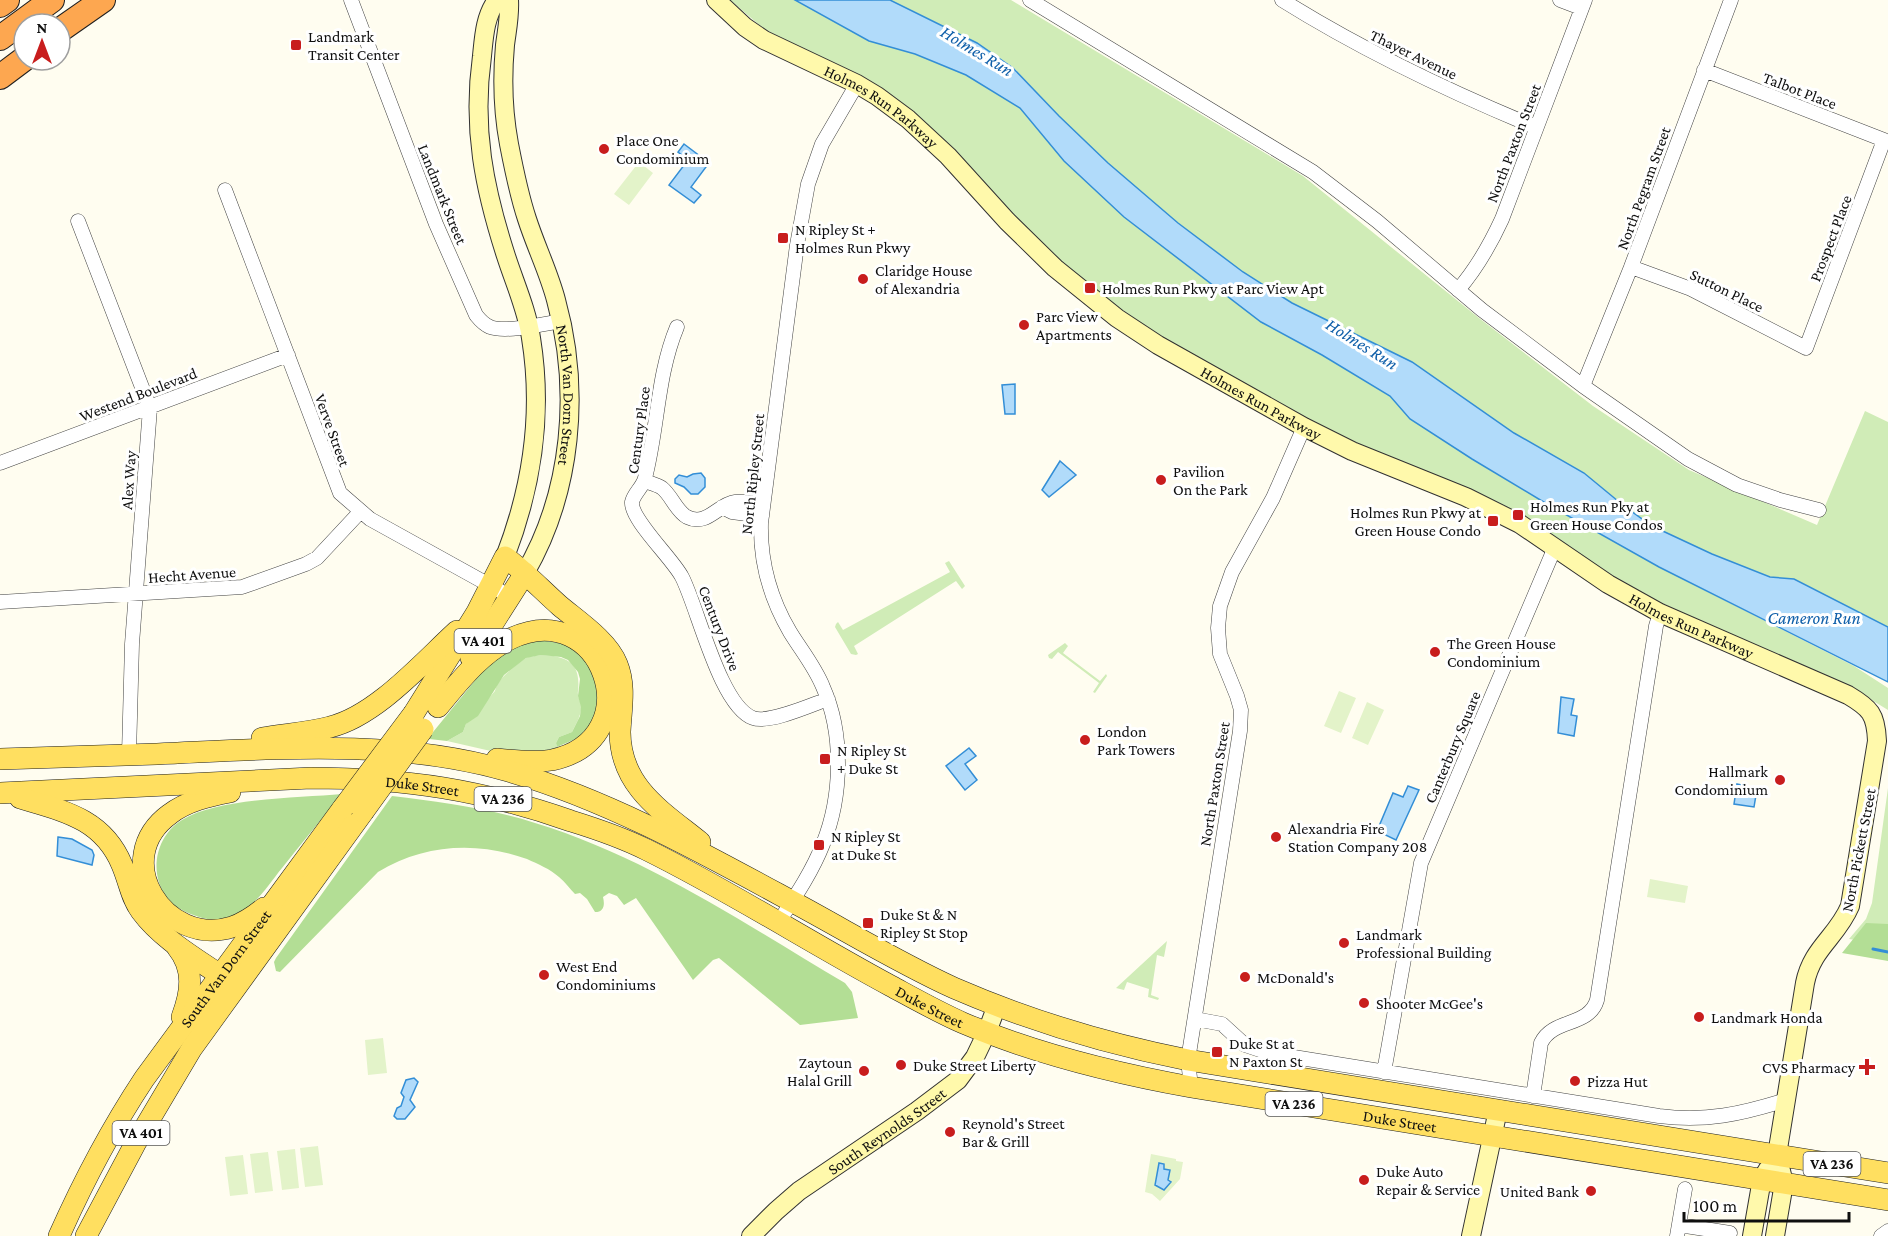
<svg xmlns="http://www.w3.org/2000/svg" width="1888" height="1236" viewBox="0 0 1888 1236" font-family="'Crimson Pro',serif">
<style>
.green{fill:#d0ecb7}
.forest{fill:#b3de95}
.pitch{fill:#e3f3c9}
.water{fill:#b1dbfa;stroke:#338ed6;stroke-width:1.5}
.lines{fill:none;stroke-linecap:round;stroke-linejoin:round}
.stream{stroke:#338ed6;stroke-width:3}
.street-casing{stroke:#424242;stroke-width:15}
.secondary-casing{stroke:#313131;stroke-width:20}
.primary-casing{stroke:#202020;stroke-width:22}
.highway-casing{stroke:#202020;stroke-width:26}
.street{stroke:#fff;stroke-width:14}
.secondary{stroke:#fff9ab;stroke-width:18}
.primary{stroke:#ffdf60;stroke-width:21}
.highway{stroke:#fda750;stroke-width:24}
.primary-bridge-casing{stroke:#202020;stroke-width:22;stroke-linecap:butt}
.primary-bridge{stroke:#ffdf60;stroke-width:21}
.poi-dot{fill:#c81d1d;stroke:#fff;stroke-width:2}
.labels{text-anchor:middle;stroke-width:6;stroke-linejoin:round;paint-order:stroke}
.shield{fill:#fff;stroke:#575757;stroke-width:1.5}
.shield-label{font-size:15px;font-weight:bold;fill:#0f0f0f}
.poi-label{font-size:16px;fill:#0f0f0f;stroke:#fff;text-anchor:start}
.street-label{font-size:16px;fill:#0f0f0f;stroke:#fff}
.water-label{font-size:18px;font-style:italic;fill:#0f5fa9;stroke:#fff}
</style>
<rect width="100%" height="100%" fill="#fffdf0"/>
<path class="green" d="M730 0H795L869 41 915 54 966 75 1020 108 1064 161 1261 322 1322 355 1390 396 1411 419 1472 459 1659 567 1854 666 1888 688V710L1870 699 1665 607 1609 576 1532 521 1500 504 1357 446 1165 339 1109 303 1052 258 963 161 804 50 764 29Z
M890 0H1011L1303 176 1479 318 1593 406 1689 470 1817 525 1865 411 1888 422V627L1794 579 1770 577 1712 554 1652 526 1624 506 1584 473 1514 433 1412 362 1292 303 1243 272 1178 223 1108 163 1059 116 1013 67 977 43Z
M949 561 965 586 962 589 956 581 854 646 858 654 856 655 851 654 835 627 836 624 838 622 843 630 950 572 945 563Z
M1065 643 1068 646 1063 653 1100 681 1106 674 1107 676 1095 693 1093 692 1099 683 1058 652 1052 659 1049 658 1048 655Z
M541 655C568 656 581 663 578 691 577 696 580 700 581 705 582 715 576 723 572 732L559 737 556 743 557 747 549 753 495 752 447 741 463 732 466 724 495 691C497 679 516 665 526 658 530 656 537 656 541 655Z
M1888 788V945L1849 939 1866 919 1872 903Z
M1167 941 1164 957 1157 955 1151 995 1159 998 1158 1000 1148 997 1149 989 1127 982 1124 990 1116 988Z"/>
<path class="forest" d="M530 638 575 646 597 674V710L589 726 578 738 557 747 556 743 559 737 572 732 580 716 581 707 578 696 580 679 578 672 568 660 561 657 541 655 526 658 504 675 478 716 466 724 463 732 447 741 429 739V737L490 662Z
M342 794C322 818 302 843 282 868 273 879 264 893 253 903 248 908 237 916 231 918 221 921 208 920 199 917 188 913 176 909 168 899 148 875 155 836 182 820 218 798 299 798 342 794Z
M392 796C440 802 488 808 535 823 647 857 745 924 845 983L852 992 858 1018 800 1025 719 958 713 960 693 980 636 898 624 905 617 896 609 893 603 897C605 905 604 912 595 912L587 899 580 893 575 894C570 889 565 882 559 877 550 869 538 864 527 859 477 841 424 844 378 872L280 972 276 971 274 962 276 958Z
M1866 923 1888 924V961L1842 953Z"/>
<path class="pitch" d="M639 162 653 173 629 205 614 194Z
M1339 691 1356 698 1341 733 1324 726Z
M1367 702 1384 710 1368 745 1352 738Z
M1650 879 1688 886 1685 903 1647 897Z
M383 1038 387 1073 368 1075 365 1040Z
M318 1146 323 1185 305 1187 300 1148Z
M295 1149 299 1188 282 1190 277 1151Z
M268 1152 273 1191 255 1193 250 1154Z
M1151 1154 1176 1159V1161L1183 1162 1180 1179 1160 1201 1152 1194 1145 1192Z
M243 1155 248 1194 230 1196 225 1157Z"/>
<path class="water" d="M795 0H890L977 43 1013 68 1059 116 1108 163 1178 223 1243 272 1292 303 1412 362 1514 433 1584 473 1624 506 1652 526 1712 554 1770 577 1794 579 1888 627V682L1659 567 1547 504 1472 459 1410 419 1390 396 1322 355 1261 322 1124 217 1064 161 1020 108 966 75 915 54 869 41Z
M684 144 709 163 691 187 701 195 694 203 669 185 688 160 678 152Z
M1015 384V414H1005L1002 385Z
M1060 461 1076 475 1049 497 1042 490Z
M701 473 705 478V487L698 494H691L684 487 675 483V479L679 475 687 477 693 474Z
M1561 697 1574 699 1571 715 1577 716 1574 736 1558 733Z
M969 748 976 756 965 764 977 780 965 790 946 766Z
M1737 784 1747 786 1746 793 1756 795 1754 807 1734 804Z
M1408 786 1419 790 1396 840 1377 831 1393 793 1403 797Z
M58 837 72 839 92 850 94 855 92 865 57 856Z
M414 1078 418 1082 410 1100 415 1107 405 1119H397L394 1116 397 1108 401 1106 404 1097 401 1093 406 1080Z
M1159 1163 1164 1164V1169L1170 1170 1168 1180 1171 1182 1164 1190 1155 1185Z"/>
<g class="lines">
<path class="stream" d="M1873 949 1888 952"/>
<g class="street-casing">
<path id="street" d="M351 0 436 224 476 315C480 320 483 324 490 327 506 333 543 324 561 321
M1030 0 1313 172 1377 221 1482 310 1583 386 1688 459 1737 485 1780 500 1819 510
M1282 0C1362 50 1448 91 1535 127
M1560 0 1581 8
M225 190 340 493 370 519 511 597
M78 221 150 408 132 644 129 754
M1631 267 1691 289 1806 348 1884 140 1704 70
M1458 290C1477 268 1490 245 1502 219L1585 0
M677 327C657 375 658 428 645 478 643 487 634 493 632 502 630 519 673 559 682 577 698 608 720 706 753 718 769 724 811 705 828 699
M1583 386 1631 267 1731 0
M0 463 288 355
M645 481C650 483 658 485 662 488 672 496 676 511 687 517 707 527 718 504 735 502 744 501 754 504 763 504
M722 507 732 512 762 516
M0 602 242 587 306 564 317 558 360 512
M778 923C795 897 812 872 823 844 842 797 844 734 823 687 815 667 801 650 790 632 770 598 760 563 761 523L797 245 808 184 822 144 857 84
M1195 1019 1222 1024 1245 1045 1269 1053 1659 1116C1706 1122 1741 1114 1786 1100
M1384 1072 1421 863 1555 547
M1191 1087 1188 1060 1240 731 1241 710 1237 696 1220 654 1218 628 1220 606 1232 572 1273 498 1304 427
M1533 1096 1541 1043C1553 1018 1589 1027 1597 1000L1656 626 1660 613
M1679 1225 1730 1233
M1677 1236 1685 1189
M1881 1236 1888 1231"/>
</g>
<g class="secondary-casing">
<g id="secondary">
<path d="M497 0C485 16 484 36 482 56 472 128 484 188 506 256 515 284 527 310 531 338 543 412 532 487 505 557"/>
<path id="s1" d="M509 0C510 16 507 29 505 45 502 78 503 112 509 144 514 170 519 195 527 219 536 247 549 273 556 300 581 390 572 492 525 573"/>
<path id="s2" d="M716 0 745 27 764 40 857 84 877 96 908 119 948 156 1007 221 1055 268 1117 318 1158 345 1304 427 1352 451 1466 497 1520 524 1608 584 1660 613 1848 695C1870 708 1876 714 1877 741L1850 906C1837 937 1812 948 1805 983L1777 1155 1784 1183 1775 1236"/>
<path id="s3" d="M751 1236 776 1211 799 1191 917 1111 958 1080 975 1057 987 1032 997 1005"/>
<path d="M1471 1236 1498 1110"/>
<path d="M1752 1236 1762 1179 1768 1169"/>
</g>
</g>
<g class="primary-casing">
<g id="primary">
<path d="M471 658 525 573"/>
<path d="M438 707C459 682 480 654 510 639 602 594 653 738 552 760 534 763 515 761 497 759"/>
<path d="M414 713 477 612 505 557C525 572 541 589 560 606 578 621 608 641 617 664 626 686 621 709 620 732 620 787 663 812 700 842"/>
<path d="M262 738C285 734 308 733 330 727 376 716 423 662 457 631"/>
<path d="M0 759C52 757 105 756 157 754 273 749 395 738 508 771 608 800 701 852 793 902 847 931 899 963 954 988 1030 1021 1107 1044 1188 1060L1888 1173"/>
<path d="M230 792C209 796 187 801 170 814 108 859 165 948 232 927 244 923 254 916 264 908"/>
<path id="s4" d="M0 793 311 778C406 778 482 790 571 821 597 829 623 838 647 850 730 891 809 942 891 986 915 999 938 1012 963 1023 1036 1054 1113 1073 1191 1087L1888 1200"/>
<path d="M20 798C64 811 103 819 122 865 129 881 131 898 141 911 163 941 201 961 230 982"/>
<path d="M177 947C195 969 191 993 182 1017"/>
<path id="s5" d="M59 1236C83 1182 111 1129 144 1079L343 808"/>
<path d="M86 1236 135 1144 192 1048 363 812"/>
</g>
</g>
<g class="highway-casing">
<path id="highway" d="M0 5 7 0
M60 30 103 0
M0 38 52 0
M0 77 24 59"/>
</g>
<use href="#street" class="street"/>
<use href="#secondary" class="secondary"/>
<use href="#primary" class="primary"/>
<use href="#highway" class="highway"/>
<g class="primary-bridge-casing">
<path id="primary-bridge" d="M343 808 414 713
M363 812 423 729"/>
</g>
<use href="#primary-bridge" class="primary-bridge"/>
</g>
<g class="poi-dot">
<rect x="290" y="39" width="12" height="12" rx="3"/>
<circle cx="604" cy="149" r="6"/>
<rect x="777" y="232" width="12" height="12" rx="3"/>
<circle cx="863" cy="279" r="6"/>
<rect x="1084" y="282" width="12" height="12" rx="3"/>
<circle cx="1024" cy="325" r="6"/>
<circle cx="1161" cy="480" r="6"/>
<rect x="1512" y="509" width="12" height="12" rx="3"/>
<rect x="1487" y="515" width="12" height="12" rx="3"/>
<circle cx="1435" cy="652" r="6"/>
<circle cx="1085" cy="740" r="6"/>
<rect x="819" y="753" width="12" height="12" rx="3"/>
<circle cx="1780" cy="780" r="6"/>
<circle cx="1276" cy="837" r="6"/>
<rect x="813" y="839" width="12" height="12" rx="3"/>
<rect x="862" y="917" width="12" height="12" rx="3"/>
<circle cx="1344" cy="943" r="6"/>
<circle cx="544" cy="975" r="6"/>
<circle cx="1245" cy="977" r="6"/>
<circle cx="1364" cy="1003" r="6"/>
<circle cx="1699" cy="1017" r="6"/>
<rect x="1211" y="1046" width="12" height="12" rx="3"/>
<circle cx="901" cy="1065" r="6"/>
<path d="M1864 1058h6v6h6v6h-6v6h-6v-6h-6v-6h6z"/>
<circle cx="864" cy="1071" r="6"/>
<circle cx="1575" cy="1081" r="6"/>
<circle cx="950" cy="1132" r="6"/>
<circle cx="1364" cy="1180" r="6"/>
<circle cx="1591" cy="1191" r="6"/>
</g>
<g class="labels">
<g class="shield">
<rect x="454.5" y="629" width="57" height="24" rx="4.5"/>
<rect x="474.5" y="787" width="57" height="24" rx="4.5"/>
<rect x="1265.5" y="1092" width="57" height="24" rx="4.5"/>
<rect x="112.5" y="1121" width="57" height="24" rx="4.5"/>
<rect x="1803.5" y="1152" width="57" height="24" rx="4.5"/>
</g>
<g class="shield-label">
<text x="483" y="646">VA 401</text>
<text x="503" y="804">VA 236</text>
<text x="1294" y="1109">VA 236</text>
<text x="141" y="1138">VA 401</text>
<text x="1832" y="1169">VA 236</text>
</g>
<g class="poi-label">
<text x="308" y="42">Landmark<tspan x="308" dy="18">Transit Center</tspan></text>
<text x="616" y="146">Place One<tspan x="616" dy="18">Condominium</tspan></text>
<text x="795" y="235">N Ripley St +<tspan x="795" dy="18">Holmes Run Pkwy</tspan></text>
<text x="875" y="276">Claridge House<tspan x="875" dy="18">of Alexandria</tspan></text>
<text x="1102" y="294">Holmes Run Pkwy at Parc View Apt</text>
<text x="1036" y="322">Parc View<tspan x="1036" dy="18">Apartments</tspan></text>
<text x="1173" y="477">Pavilion<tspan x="1173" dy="18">On the Park</tspan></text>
<text x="1530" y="512">Holmes Run Pky at<tspan x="1530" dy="18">Green House Condos</tspan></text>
<text x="1481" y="518" text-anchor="end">Holmes Run Pkwy at<tspan x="1481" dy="18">Green House Condo</tspan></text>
<text x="1447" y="649">The Green House<tspan x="1447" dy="18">Condominium</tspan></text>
<text x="1097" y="737">London<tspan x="1097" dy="18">Park Towers</tspan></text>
<text x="837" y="756">N Ripley St<tspan x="837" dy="18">+ Duke St</tspan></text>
<text x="1768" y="777" text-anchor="end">Hallmark<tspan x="1768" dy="18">Condominium</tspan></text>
<text x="1288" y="834">Alexandria Fire<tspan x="1288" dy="18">Station Company 208</tspan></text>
<text x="831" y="842">N Ripley St<tspan x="831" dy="18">at Duke St</tspan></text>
<text x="880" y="920">Duke St &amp; N<tspan x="880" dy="18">Ripley St Stop</tspan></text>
<text x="1356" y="940">Landmark<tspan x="1356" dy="18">Professional Building</tspan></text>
<text x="556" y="972">West End<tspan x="556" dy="18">Condominiums</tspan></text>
<text x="1257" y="983">McDonald's</text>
<text x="1376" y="1009">Shooter McGee's</text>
<text x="1711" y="1023">Landmark Honda</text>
<text x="1229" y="1049">Duke St at<tspan x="1229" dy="18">N Paxton St</tspan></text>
<text x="852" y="1068" text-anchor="end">Zaytoun<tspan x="852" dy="18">Halal Grill</tspan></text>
<text x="913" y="1071">Duke Street Liberty</text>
<text x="1855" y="1073" text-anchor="end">CVS Pharmacy</text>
<text x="1587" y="1087">Pizza Hut</text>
<text x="962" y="1129">Reynold's Street<tspan x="962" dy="18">Bar &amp; Grill</tspan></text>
<text x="1376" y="1177">Duke Auto<tspan x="1376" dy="18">Repair &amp; Service</tspan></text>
<text x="1579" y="1197" text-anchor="end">United Bank</text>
</g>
<g class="street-label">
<text transform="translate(1414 54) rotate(26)" y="6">Thayer Avenue</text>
<text transform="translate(1800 90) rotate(21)" y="6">Talbot Place</text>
<text dy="6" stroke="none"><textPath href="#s2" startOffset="198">Holmes Run Parkway</textPath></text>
<text transform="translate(1513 143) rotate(-69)" y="6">North Paxton Street</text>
<text transform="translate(1643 188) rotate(-70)" y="6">North Pegram Street</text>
<text transform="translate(443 194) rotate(68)" y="6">Landmark Street</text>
<text transform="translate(1830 238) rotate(-69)" y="6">Prospect Place</text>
<text transform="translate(1727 290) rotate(26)" y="6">Sutton Place</text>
<text transform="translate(138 394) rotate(-21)" y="6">Westend Boulevard</text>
<text dy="6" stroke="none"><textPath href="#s1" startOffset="404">North Van Dorn Street</textPath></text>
<text dy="6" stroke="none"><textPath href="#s2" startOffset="684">Holmes Run Parkway</textPath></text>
<text transform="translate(333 430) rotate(70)" y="6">Verve Street</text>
<text transform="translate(638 430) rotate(-82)" y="6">Century Place</text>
<text transform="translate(752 474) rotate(-84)" y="6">North Ripley Street</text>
<text transform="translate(128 480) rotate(-86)" y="6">Alex Way</text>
<text transform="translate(192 574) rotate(-4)" y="6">Hecht Avenue</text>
<text dy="6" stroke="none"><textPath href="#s2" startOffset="1170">Holmes Run Parkway</textPath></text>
<text transform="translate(720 628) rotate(69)" y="6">Century Drive</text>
<text transform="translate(1452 747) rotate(-67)" y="6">Canterbury Square</text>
<text transform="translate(1214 784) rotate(-81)" y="6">North Paxton Street</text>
<text dy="6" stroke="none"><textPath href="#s4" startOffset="423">Duke Street</textPath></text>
<text transform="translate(1858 850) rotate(-79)" y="6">North Pickett Street</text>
<text dy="6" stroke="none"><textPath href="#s5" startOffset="316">South Van Dorn Street</textPath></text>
<text dy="6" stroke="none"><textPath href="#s4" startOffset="981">Duke Street</textPath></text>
<text dy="6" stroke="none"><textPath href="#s4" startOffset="1467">Duke Street</textPath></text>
<text dy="6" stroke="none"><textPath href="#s3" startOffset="172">South Reynolds Street</textPath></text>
</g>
<g class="water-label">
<text transform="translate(977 51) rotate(31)" y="6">Holmes Run</text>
<text transform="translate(1362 344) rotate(32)" y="6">Holmes Run</text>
<text x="1814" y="624">Cameron Run</text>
</g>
</g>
<g transform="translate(42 42)"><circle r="28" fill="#ffffff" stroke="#9f9f9f" stroke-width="1.5"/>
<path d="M0-4.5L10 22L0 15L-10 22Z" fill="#c81d1d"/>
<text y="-9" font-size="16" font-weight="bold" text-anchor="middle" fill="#0f0f0f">N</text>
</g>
<path d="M1684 1212v9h165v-9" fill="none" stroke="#0f0f0f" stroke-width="3"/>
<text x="1693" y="1212" font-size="18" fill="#0f0f0f" stroke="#ffffff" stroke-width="4.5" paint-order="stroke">100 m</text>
</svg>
